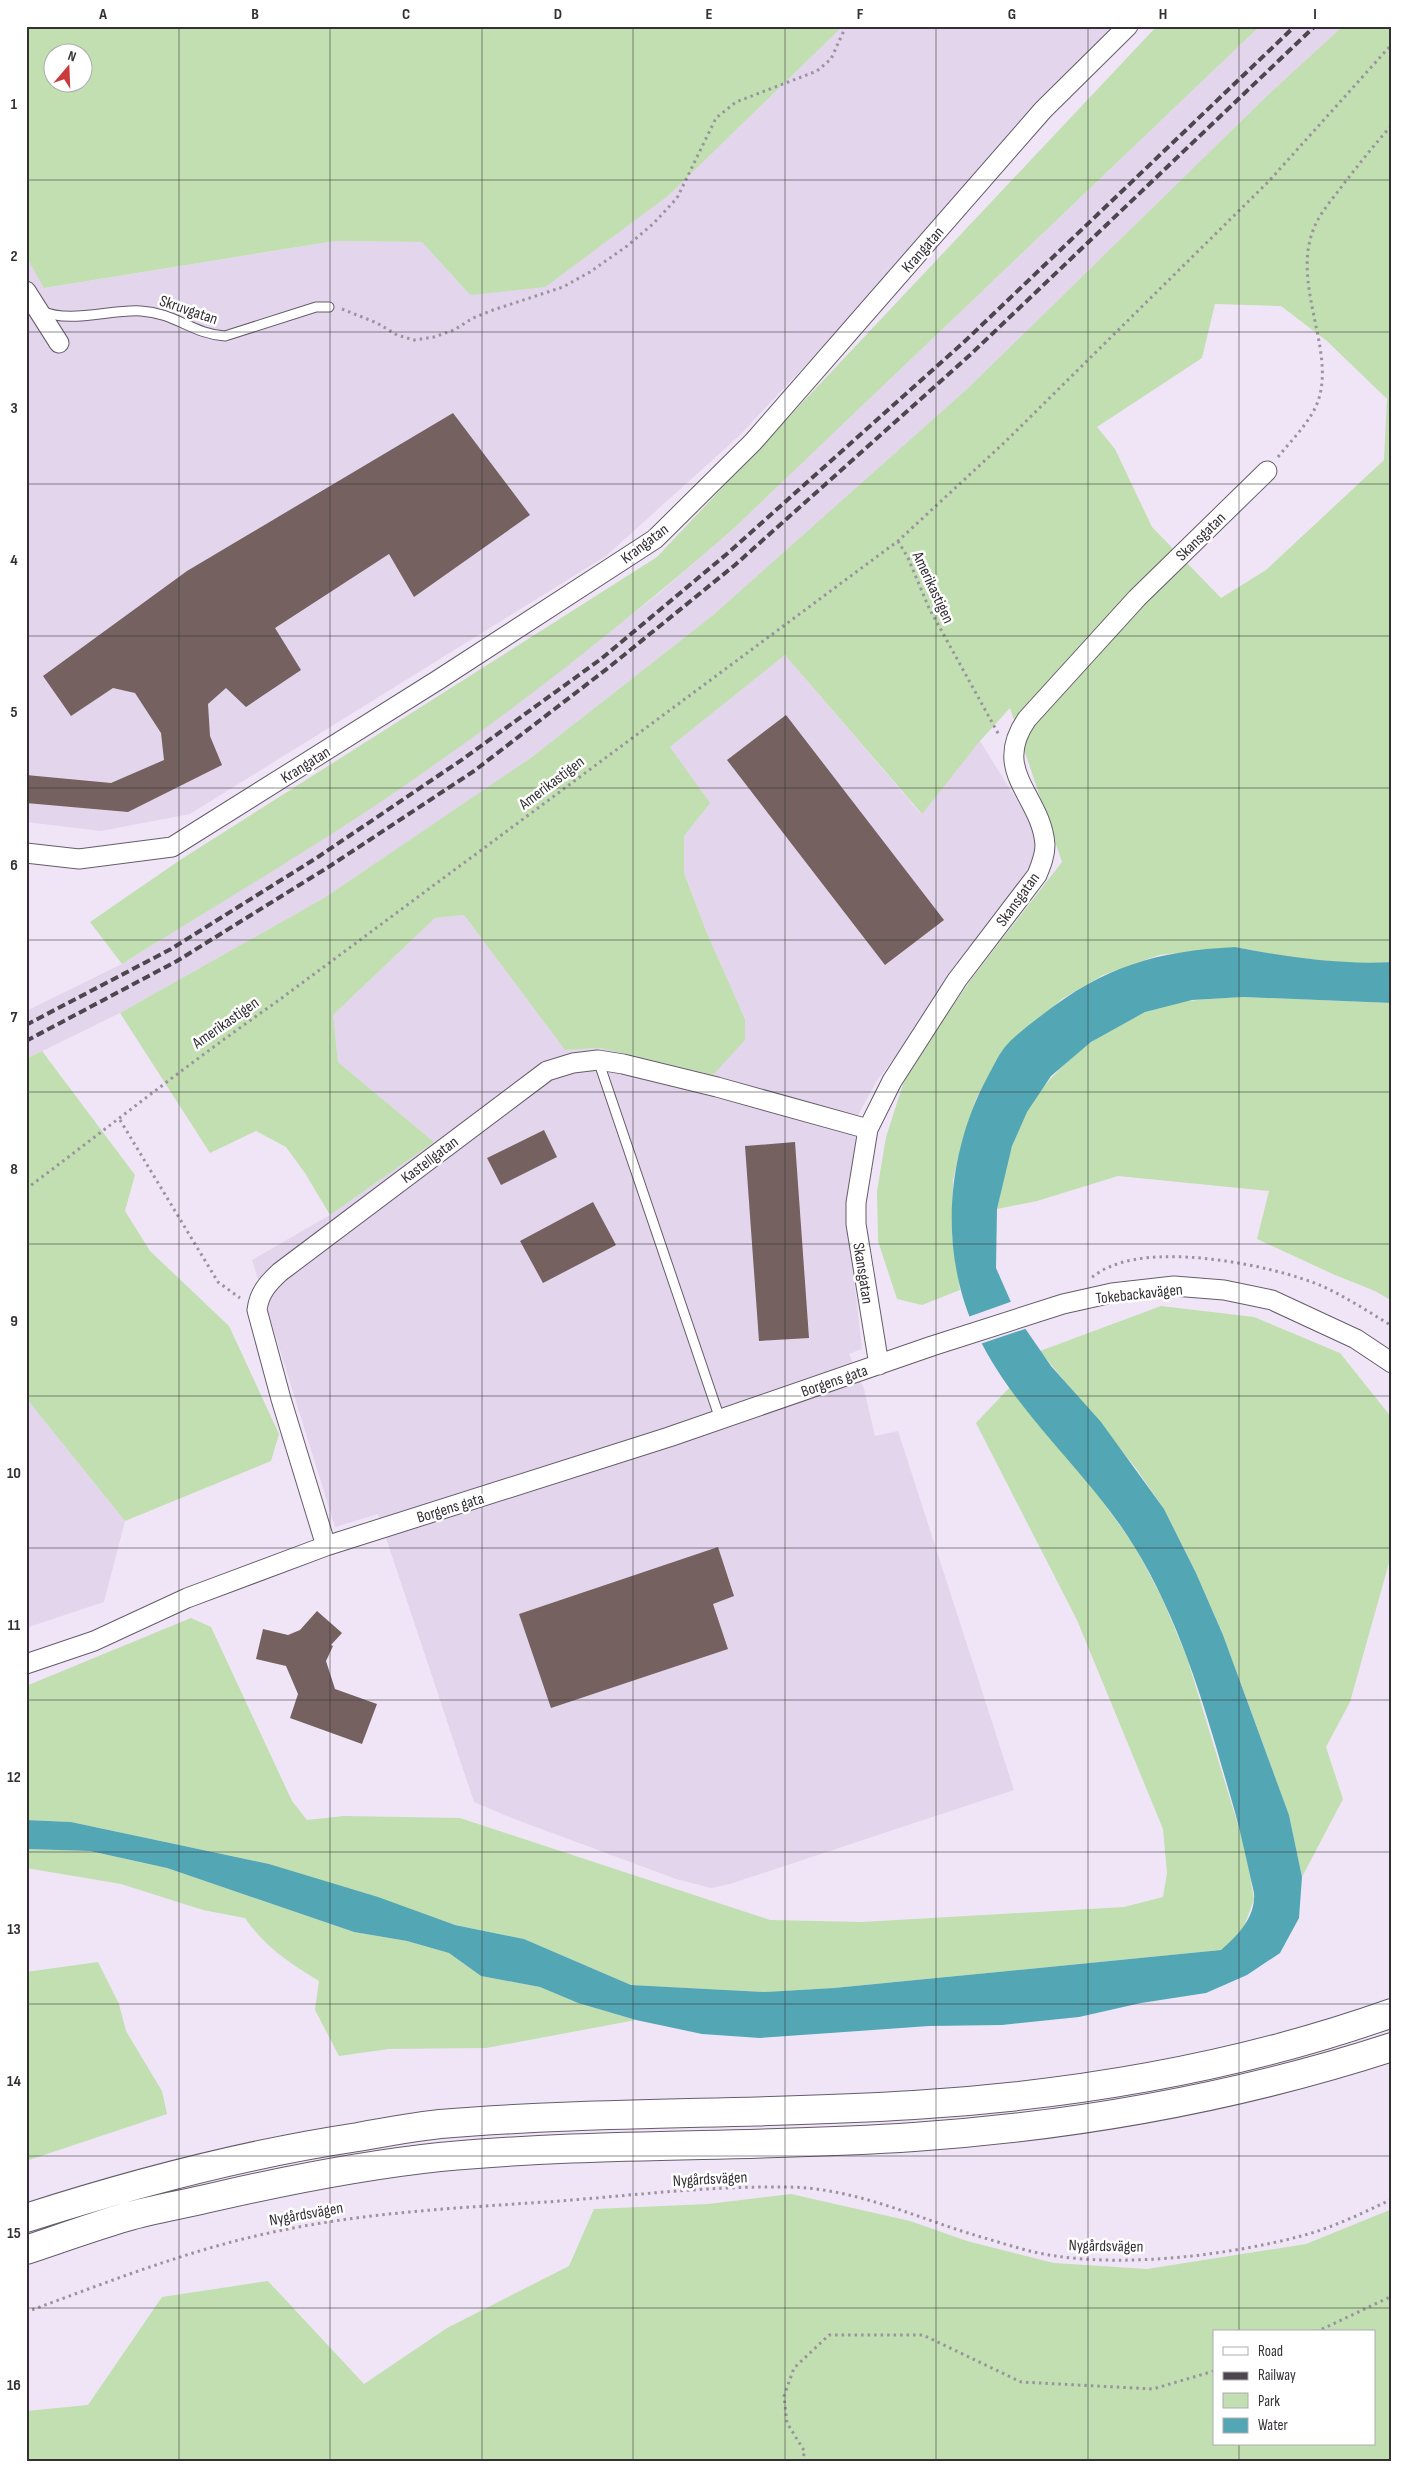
<svg xmlns="http://www.w3.org/2000/svg" width="1418" height="2488" viewBox="0 0 1418 2488" font-family="'Sofia Sans Condensed',sans-serif">
<style>
.built{fill:#e3d5eb}
.green{fill:#c1dfb0;fill-rule:evenodd}
.water{fill:#53a7b5}
.pier{fill:#f0e5f6}
.building{fill:#746160}
.lines{fill:none;stroke-linecap:round;stroke-linejoin:round}
.lane-casing{stroke:#655c6b;stroke-width:11}
.street-casing{stroke:#655c6b;stroke-width:21}
.highway-casing{stroke:#655c6b;stroke-width:30}
.path{stroke:#9b939f;stroke-width:3;stroke-dasharray:2.5 4;stroke-linecap:butt}
.lane{stroke:#fff;stroke-width:9}
.street{stroke:#fff;stroke-width:19}
.highway{stroke:#fff;stroke-width:28}
.rail{stroke:#4c474f;stroke-width:4;stroke-dasharray:8 4;stroke-linecap:butt}
.grid{fill:none;stroke:#343036;stroke-width:1;stroke-opacity:0.55}
.labels{text-anchor:middle;stroke-width:5;stroke-linejoin:round;paint-order:stroke}
.street-label{font-size:16px;fill:#343036;stroke:#fff}
.neatline{fill:none;stroke:#343036;stroke-width:2}
.grid-label{font-size:16px;text-anchor:middle;font-weight:bold;fill:#343036}
</style>
<rect width="100%" height="100%" fill="#f0e5f6"/>
<path class="built" d="M843 26H1124L739 436 606 556 190 814 101 831 26 822V256L45 288 335 241 422 242 470 295 669 195Z
M1260 26H1343L1269 94 967 389 712 616 532 757 324 898 120 1013 26 1059V1011L122 964 388 797 529 695 657 595 732 530Z
M785 655 921 814 980 741 1033 826 1039 848 1036 867 876 1082 857 1117 849 1232 862 1349 849 1354 864 1389 875 1436 898 1431 1014 1790 730 1884 711 1888 676 1879 509 1817 474 1802 378 1514 335 1527 252 1260 330 1215 434 1142 338 1062 333 1015 435 918 464 915 565 1050 600 1048 712 1075 745 1040V1019L706 931 684 873V836L709 803 670 747Z
M26 1398 125 1521 104 1602 26 1628Z"/>
<path class="green" d="M26 26H843L669 195 545 287 470 295 422 242 335 241 44 288 26 256ZM82 52V82H52V52Z
M1157 26H1260L732 530C623 625 508 715 388 797 302 855 211 908 122 964L90 922 180 860 657 557Z
M1343 26H1392V962L1361 964 1288 957 1235 947 1159 955 1103 975 1062 999 1003 1049 976 1099 962 1141 953 1180 952 1235 960 1290 922 1305 897 1299 878 1241 877 1191 886 1137 907 1072 975 974 1062 862 1010 708 980 741 922 814 785 655 670 747 710 803 684 836V873L706 931 745 1019V1040L713 1075 600 1048 565 1050 464 915 435 918 333 1015 338 1062 434 1142 330 1215 305 1173 286 1147 256 1131 210 1153 120 1013 324 898 532 757 712 616 967 389 1269 94ZM1215 304 1281 306 1327 341 1387 399 1384 460 1266 570 1221 598 1152 527 1115 449 1097 427 1202 358Z
M1243 997 1392 1003V1301L1375 1291 1335 1275 1257 1239 1269 1191 1118 1176 1037 1201 997 1209C1005 1176 1010 1140 1027 1111 1052 1068 1099 1031 1145 1012 1175 999 1211 999 1243 997Z
M42 1051 135 1175 125 1211 150 1251 229 1326 279 1434 271 1461 125 1521 26 1398V1059Z
M1161 1306 1254 1317 1340 1353 1392 1418V1552L1350 1702 1326 1747 1343 1799 1302 1877 1289 1815 1223 1635 1196 1573 1164 1509 1135 1467 1040 1351Z
M1010 1387 1097 1494 1134 1545 1163 1600 1187 1658 1245 1848 1254 1899 1242 1932 1221 1950 834 1988 765 1992 631 1985 524 1939 455 1925 269 1864 71 1822 26 1820V1686L191 1618 211 1627 292 1801 307 1820 344 1816 460 1818 770 1920 862 1922 1124 1907 1163 1897 1167 1873 1163 1829 1077 1620 976 1423Z
M26 1849 90 1851 167 1868 354 1932 407 1941 449 1953 481 1976 540 1987 578 2003 636 2020 486 2048 389 2049 339 2056 315 2010 319 1981C288 1962 266 1948 245 1918L203 1910 121 1884 26 1868Z
M98 1962 119 2004 126 2031 162 2091 167 2114 26 2161V1972Z
M791 2194 910 2221 967 2241 1054 2263 1147 2269 1306 2244 1392 2209V2462H26V2411L88 2405 162 2297 268 2281 364 2384 447 2328 569 2266 594 2209 708 2204ZM1214 2332H1374V2444H1214Z"/>
<path class="water" d="M1235 947C1287 957 1339 965 1392 962V1003L1243 997 1192 1000 1145 1012 1091 1042 1051 1076 1027 1112 1012 1146 997 1209 996 1268 1018 1318 1051 1366 1101 1422 1164 1509 1196 1573 1223 1635 1289 1815 1302 1877 1299 1918 1280 1953 1247 1975 1206 1993 1141 2003 1079 2017 1002 2025 929 2026 760 2038 702 2034 636 2020 578 2003 540 1987 481 1976 449 1953 407 1941 354 1932 167 1868 90 1851 26 1849V1820L71 1822 269 1864 378 1897 455 1925 524 1939 631 1985 765 1992 834 1988 1221 1950C1236 1937 1253 1920 1254 1899 1255 1893 1252 1885 1251 1880 1246 1857 1241 1835 1235 1812 1209 1722 1184 1627 1134 1546 1090 1474 1016 1414 979 1338 938 1256 945 1155 988 1076 993 1067 998 1056 1004 1048 1014 1036 1029 1025 1042 1015 1105 966 1157 951 1235 947Z"/>
<path class="pier" d="M1013 1301 1028 1328 980 1344 968 1317Z"/>
<path class="building" d="M453 413 530 515 414 597 389 554 275 628 301 670 246 707 226 688 208 704 210 736 222 765 128 812 26 803V775L111 783 164 760 161 733 135 693 113 688 71 716 43 676 187 571Z
M786 715 944 920 885 965 727 760Z
M544 1130 557 1157 501 1185 487 1158Z
M795 1142 809 1338 759 1341 745 1146Z
M593 1202 616 1245 543 1283 520 1241Z
M718 1547 734 1596 713 1604 728 1649 551 1708 519 1614Z
M317 1611 342 1633 331 1645 333 1646 326 1661 335 1689 377 1704 362 1744 290 1718 298 1694 286 1666 256 1659 263 1629 288 1635 300 1630Z"/>
<g class="lines">
<g class="lane-casing">
<path id="lane" d="M42 311C69 324 111 309 141 311 175 313 193 334 225 336L316 307H329
M598 1060 720 1419"/>
</g>
<g class="street-casing">
<path id="street" d="M26 291 59 343
M26 853 79 859 172 847 438 680 655 539 753 442 1043 110 1128 26
M879 1365 856 1224V1203L868 1129 892 1081 957 980 1037 875C1041 865 1045 856 1045 845 1042 796 990 772 1027 719L1137 598 1267 471
M326 1546 281 1399 257 1310C259 1293 268 1283 280 1272L547 1071 573 1063 598 1060 623 1064 717 1087 868 1129
M26 1664 94 1641 187 1598 326 1546 669 1437 932 1346 1063 1304 1112 1293 1174 1286 1224 1290 1272 1300 1356 1339 1392 1363"/>
</g>
<g class="highway-casing">
<path id="highway" d="M26 2218C135 2183 245 2154 358 2137 385 2132 413 2127 440 2124 598 2111 756 2115 914 2105 1075 2095 1240 2067 1392 2013
M26 2250C59 2239 92 2227 126 2217 155 2209 185 2204 214 2197 288 2180 364 2165 440 2157 598 2142 756 2148 914 2137 1075 2126 1238 2097 1392 2047"/>
</g>
<path class="path" d="M342 309 377 323 397 335 414 340 434 337 454 330 473 318 493 310 563 287 590 272 627 246 654 223 677 198 716 118 736 102 817 71 831 59 846 26
M1278 457C1290 442 1304 428 1313 412 1343 360 1289 288 1314 228 1319 215 1330 202 1339 190 1356 168 1373 146 1392 125
M898 541 908 558 929 608 999 735
M120 1120 218 1282 240 1298
M26 1189C109 1127 190 1062 275 1003L898 541 1006 441 1269 181 1392 44
M1092 1277C1098 1273 1105 1268 1112 1266 1163 1244 1272 1265 1322 1286 1346 1297 1369 1312 1392 1326
M26 2312C103 2284 180 2253 260 2235 359 2212 459 2208 560 2201 635 2195 710 2186 785 2187 854 2187 916 2218 981 2237 1006 2244 1031 2253 1056 2256 1129 2267 1230 2255 1301 2236 1332 2228 1363 2213 1392 2199
M1316 2332 1392 2296
M801 2462 805 2452 787 2423 784 2396 794 2368 829 2335H923L1021 2382 1153 2389 1214 2371"/>
<use href="#lane" class="lane"/>
<use href="#street" class="street"/>
<use href="#highway" class="highway"/>
<path class="rail" d="M26 1025 171 949 318 857 463 759 601 659 728 553 964 342 1295 26
M26 1041 177 961 330 866 474 771 608 668 735 565 970 355 1315 26"/>
</g>
<path class="grid" d="M179 26V2462M330 26V2462M482 26V2462M633 26V2462M785 26V2462M936 26V2462M1088 26V2462M1239 26V2332M26 180H1392M26 332H1392M26 484H1392M26 636H1392M26 788H1392M26 940H1392M26 1092H1392M26 1244H1392M26 1396H1392M26 1548H1392M26 1700H1392M26 1852H1392M26 2004H1392M26 2156H1392M26 2308H1392M1239 2444V2462"/>
<g class="labels">
<g class="street-label">
<text transform="translate(922 249) rotate(-49)" y="6">Krangatan</text>
<text transform="translate(189 309) rotate(19)" y="6">Skruvgatan</text>
<text transform="translate(1200 536) rotate(-44)" y="6">Skansgatan</text>
<text transform="translate(644 543) rotate(-37)" y="6">Krangatan</text>
<text transform="translate(934 587) rotate(65)" y="6">Amerikastigen</text>
<text transform="translate(305 764) rotate(-32)" y="6">Krangatan</text>
<text transform="translate(551 782) rotate(-37)" y="6">Amerikastigen</text>
<text transform="translate(1017 899) rotate(-54)" y="6">Skansgatan</text>
<text transform="translate(225 1022) rotate(-35)" y="6">Amerikastigen</text>
<text transform="translate(429 1159) rotate(-37)" y="6">Kastellgatan</text>
<text transform="translate(864 1273) rotate(81)" y="6">Skansgatan</text>
<text transform="translate(1139 1293) rotate(-6)" y="6">Tokebackavägen</text>
<text transform="translate(834 1380) rotate(-19)" y="6">Borgens gata</text>
<text transform="translate(450 1507) rotate(-17)" y="6">Borgens gata</text>
<text transform="translate(710 2178) rotate(-3)" y="6">Nygårdsvägen</text>
<text transform="translate(306 2213) rotate(-10)" y="6">Nygårdsvägen</text>
<text transform="translate(1106 2245) rotate(1)" y="6">Nygårdsvägen</text>
</g>
</g>
<rect width="1418" height="2488" fill="none" stroke="#ffffff" stroke-width="55"/>
<rect x="1213" y="2330" width="162" height="115" fill="#ffffff" stroke="#aeacaf"/>
<rect x="1223" y="2347" width="25" height="8" fill="#ffffff" stroke="#aeacaf"/>
<text x="1258" y="2356" font-size="15" fill="#343036">Road</text>
<rect x="1223" y="2372" width="25" height="8" fill="#4c474f" stroke="#aeacaf"/>
<text x="1258" y="2380" font-size="15" fill="#343036">Railway</text>
<rect x="1223" y="2393" width="25" height="15" fill="#c1dfb0" stroke="#aeacaf"/>
<text x="1258" y="2406" font-size="15" fill="#343036">Park</text>
<rect x="1223" y="2418" width="25" height="15" fill="#53a7b5" stroke="#aeacaf"/>
<text x="1258" y="2430" font-size="15" fill="#343036">Water</text>
<g transform="translate(68 68) rotate(19)"><circle r="24" fill="#ffffff" stroke="#aeacaf"/>
<path d="M0-4L9 19L0 12L-9 19Z" fill="#ca3b3e"/>
<text y="-8" font-size="14" font-weight="bold" text-anchor="middle" fill="#343036">N</text>
</g>
<rect x="28" y="28" width="1362" height="2432" class="neatline"/>
<g class="grid-label">
<text x="103" y="19">A</text>
<text x="255" y="19">B</text>
<text x="406" y="19">C</text>
<text x="558" y="19">D</text>
<text x="709" y="19">E</text>
<text x="860" y="19">F</text>
<text x="1012" y="19">G</text>
<text x="1163" y="19">H</text>
<text x="1315" y="19">I</text>
<text x="14" y="109">1</text>
<text x="14" y="261">2</text>
<text x="14" y="413">3</text>
<text x="14" y="565">4</text>
<text x="14" y="717">5</text>
<text x="14" y="870">6</text>
<text x="14" y="1022">7</text>
<text x="14" y="1174">8</text>
<text x="14" y="1326">9</text>
<text x="14" y="1478">10</text>
<text x="14" y="1630">11</text>
<text x="14" y="1782">12</text>
<text x="14" y="1934">13</text>
<text x="14" y="2086">14</text>
<text x="14" y="2238">15</text>
<text x="14" y="2390">16</text>
</g>
</svg>
